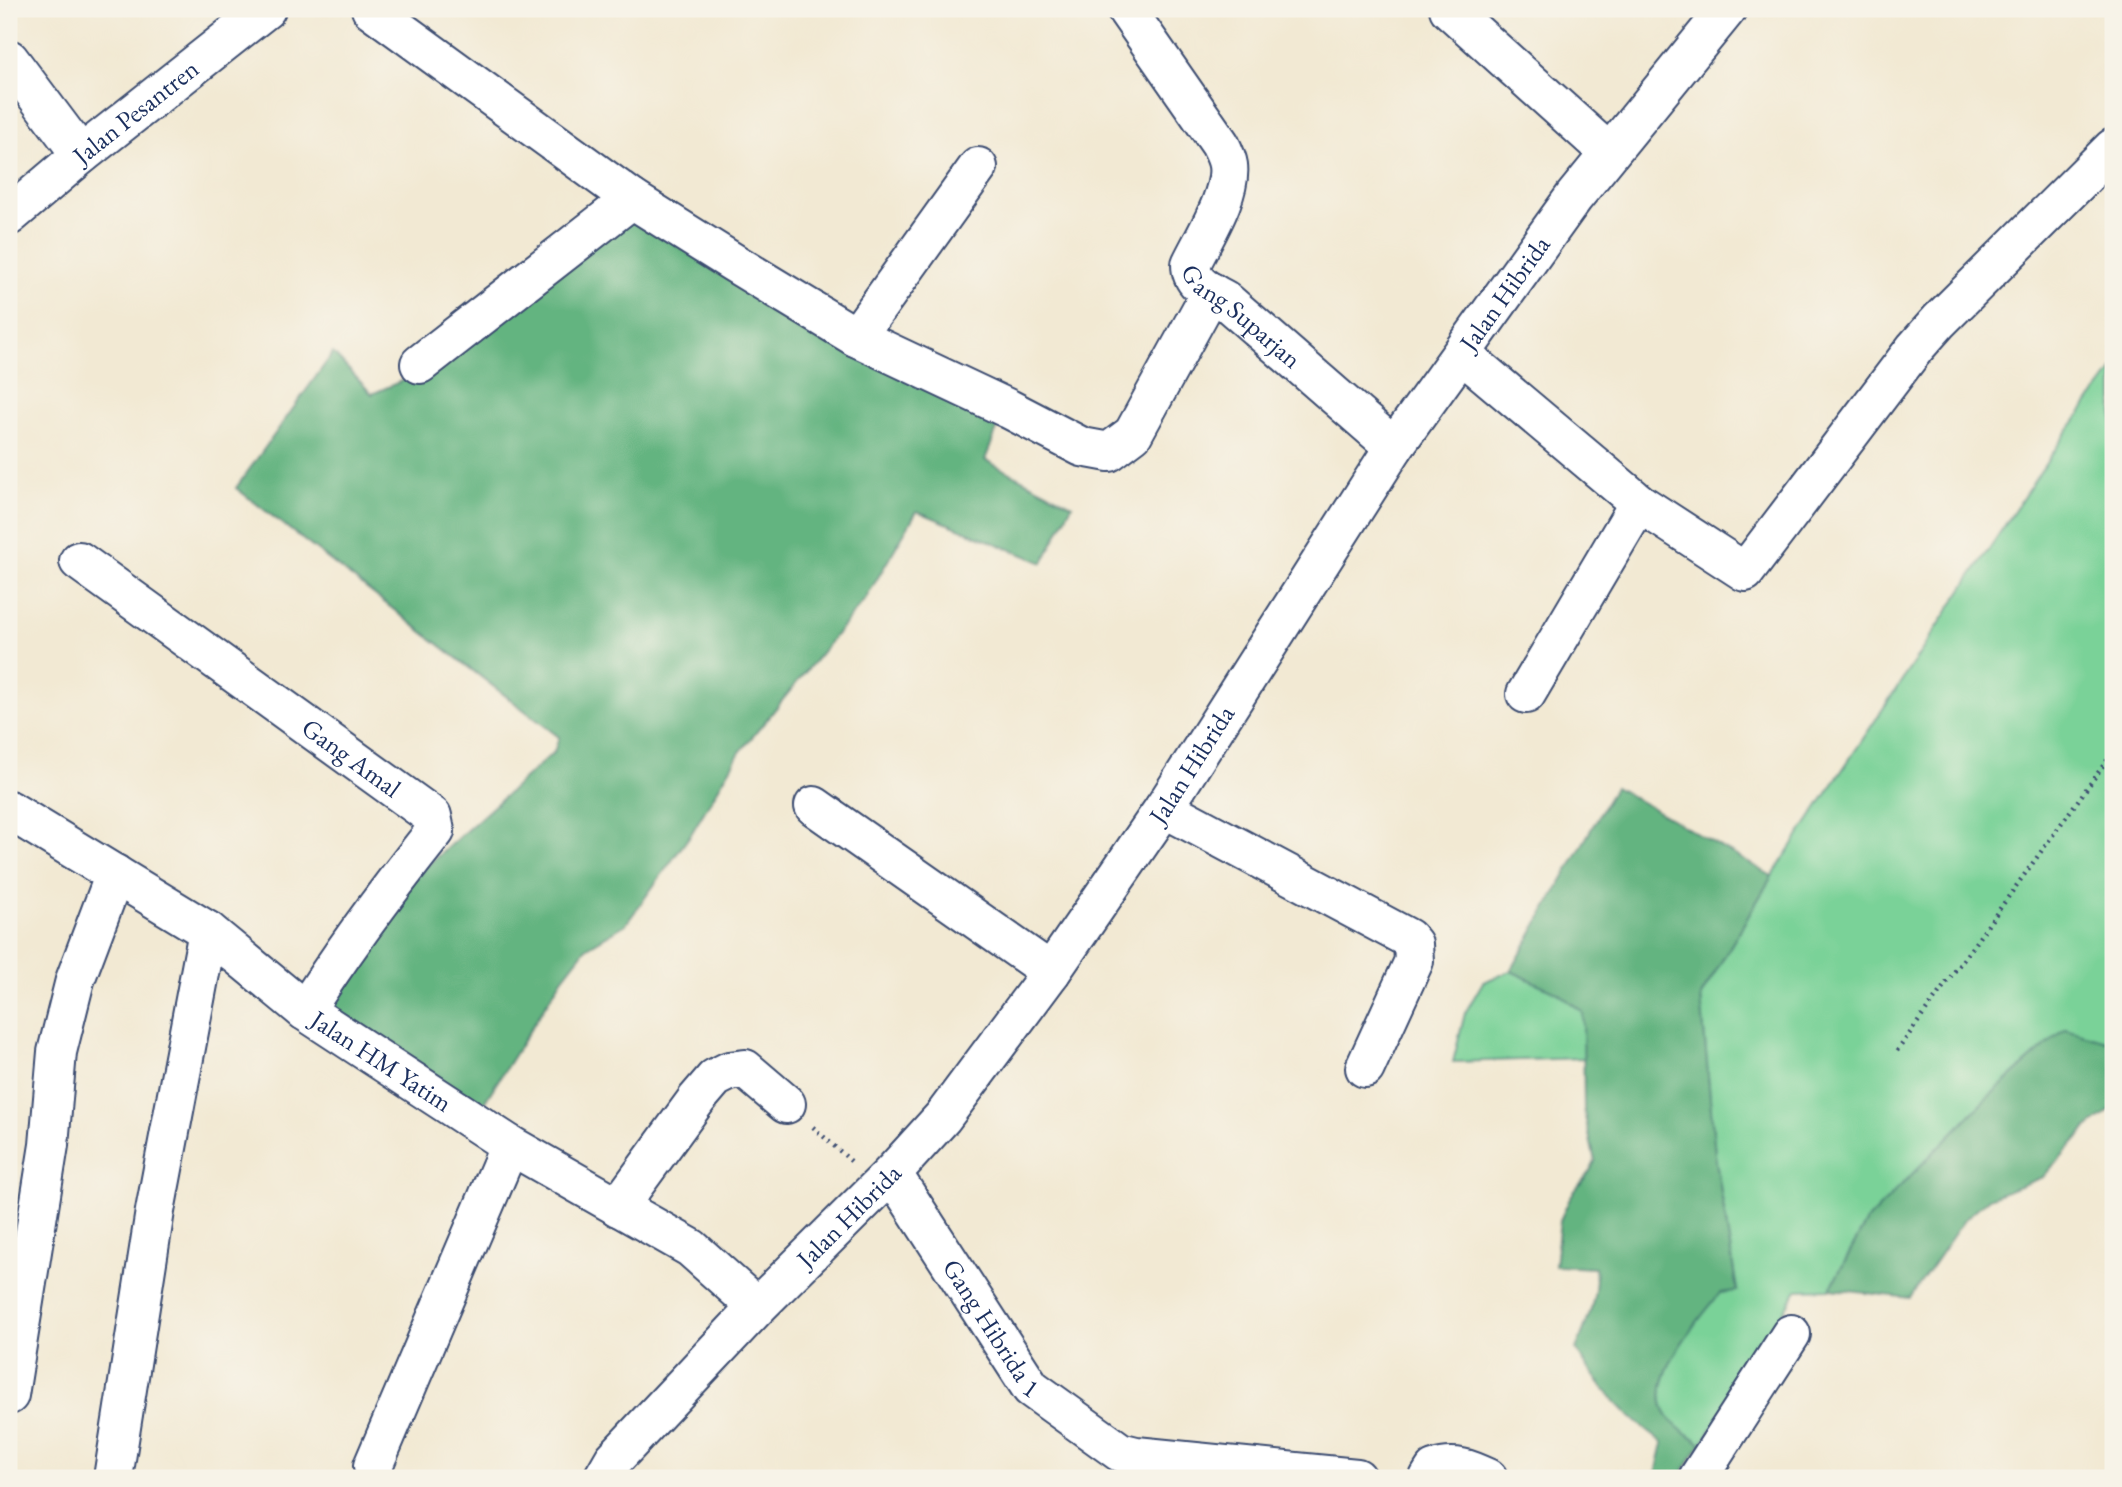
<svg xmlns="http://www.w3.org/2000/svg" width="2122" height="1487" viewBox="0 0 2122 1487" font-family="'EB Garamond',serif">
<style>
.green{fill:#7ad298;stroke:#4a807b;stroke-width:2}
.forest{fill:#63b480;stroke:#3f726f;stroke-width:2}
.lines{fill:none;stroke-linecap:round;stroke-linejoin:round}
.minor-casing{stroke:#3b4b70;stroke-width:42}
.path{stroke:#3b4b70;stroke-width:4.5;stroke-dasharray:2 5;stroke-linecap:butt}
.minor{stroke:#fff;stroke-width:38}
.labels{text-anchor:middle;stroke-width:5;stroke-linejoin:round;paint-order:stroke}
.street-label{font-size:26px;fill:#1b2f5e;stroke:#f7f3e8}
</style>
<rect width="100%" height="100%" fill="#f7f3e8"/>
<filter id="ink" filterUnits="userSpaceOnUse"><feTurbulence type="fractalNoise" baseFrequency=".0143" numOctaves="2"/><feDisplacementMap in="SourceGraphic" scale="14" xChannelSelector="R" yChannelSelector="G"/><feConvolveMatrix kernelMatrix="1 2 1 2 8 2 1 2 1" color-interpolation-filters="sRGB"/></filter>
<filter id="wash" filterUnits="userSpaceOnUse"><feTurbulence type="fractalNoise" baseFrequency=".00686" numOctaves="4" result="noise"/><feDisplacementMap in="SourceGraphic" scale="28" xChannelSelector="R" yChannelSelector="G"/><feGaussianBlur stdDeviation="1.57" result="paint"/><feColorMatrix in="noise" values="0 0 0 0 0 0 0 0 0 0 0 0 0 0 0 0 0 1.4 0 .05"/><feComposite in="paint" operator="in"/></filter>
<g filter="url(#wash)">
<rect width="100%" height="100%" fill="#f2e9d3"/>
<path class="green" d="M2113 370V1043L2065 1029 1986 1099 1868 1219 1830 1289 1797 1290 1702 1444C1692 1436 1675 1427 1668 1417 1642 1380 1699 1320 1720 1292L1737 1290 1715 1155 1701 996 1772 876 2064 436Z
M1511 971 1558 993 1583 1012 1585 1058 1453 1062 1465 1013 1483 982Z"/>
<path class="forest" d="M630 215 999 424 985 460 1072 505 1043 563 917 511 866 598 740 752 691 834 626 924 586 948 562 979 477 1114 318 1012 400 890 554 752 559 737 236 488 333 353 372 394 413 376Z
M1615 787 1772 876 1701 996 1715 1155 1737 1291 1720 1293C1699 1320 1642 1381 1668 1417 1675 1427 1692 1436 1702 1444L1678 1478H1655L1663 1443C1626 1416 1600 1389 1576 1349 1586 1324 1599 1296 1595 1268L1555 1266 1560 1220 1571 1196 1590 1171 1595 1161 1584 1112 1583 1012 1558 993 1511 971Z
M2065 1029 2113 1043V1108L2085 1130 2043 1177 1989 1198 1964 1220 1910 1298 1830 1289 1868 1219 1986 1099Z"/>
</g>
<g filter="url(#ink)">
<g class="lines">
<g class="minor-casing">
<g id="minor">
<path d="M371 9 632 199 734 263 856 337 1009 409 1082 447 1109 452 1133 434 1211 292"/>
<path id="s1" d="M1126 9 1220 144C1223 150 1227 158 1228 165 1232 194 1204 237 1191 264 1191 285 1209 291 1225 300L1394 447"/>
<path d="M1449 9 1609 153"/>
<path d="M9 59 81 155"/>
<path id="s2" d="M9 216 81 155 266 9"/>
<path d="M856 337 978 167"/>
<path d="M1463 355 1639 503 1745 572 1915 348 1939 321 2113 148"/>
<path d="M420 364 632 199"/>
<path id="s3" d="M79 561 432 816 435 831C389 889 344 948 305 1011"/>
<path d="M1526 694 1639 503"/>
<path d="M814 806 1051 972"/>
<path d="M1164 808 1408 938 1413 944 1414 961 1365 1068"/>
<path id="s4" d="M9 810 208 931 305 1011 510 1145 691 1248 757 1307"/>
<path id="s5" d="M892 1173 1031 1388 1120 1452 1136 1456 1357 1478"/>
<path d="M618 1207 697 1099 715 1078 729 1071 745 1069 786 1104"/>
<path d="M9 1395 49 1145 57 1052 75 980 115 874"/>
<path d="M373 1466 510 1145"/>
<path d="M113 1478 155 1211 208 931"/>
<path id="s6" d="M603 1478 614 1459 757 1307 892 1173 943 1117 1051 972 1164 808 1394 447 1574 197 1727 9"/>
<path d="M1429 1478 1434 1470C1455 1463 1469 1469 1488 1478"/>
<path d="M1698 1478 1791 1334"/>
</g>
</g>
<path class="path" d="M1897 1051 2113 752
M813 1127 853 1163"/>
<use href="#minor" class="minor"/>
</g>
</g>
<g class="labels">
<g class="street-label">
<text dy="9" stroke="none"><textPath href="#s2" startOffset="164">Jalan Pesantren</textPath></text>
<text dy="9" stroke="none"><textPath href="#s6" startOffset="1494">Jalan Hibrida</textPath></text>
<text dy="9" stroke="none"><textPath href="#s1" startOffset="369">Gang Suparjan</textPath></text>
<text dy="9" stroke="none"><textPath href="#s3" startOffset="336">Gang Amal</textPath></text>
<text dy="9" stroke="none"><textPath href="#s6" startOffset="928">Jalan Hibrida</textPath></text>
<text dy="9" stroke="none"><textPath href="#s4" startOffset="450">Jalan HM Yatim</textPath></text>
<text dy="9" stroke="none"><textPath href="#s6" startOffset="360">Jalan Hibrida</textPath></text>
<text dy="9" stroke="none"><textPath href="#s5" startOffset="184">Gang Hibrida 1</textPath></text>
</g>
</g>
<rect width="2122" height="1487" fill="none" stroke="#f7f3e8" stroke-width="35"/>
</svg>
